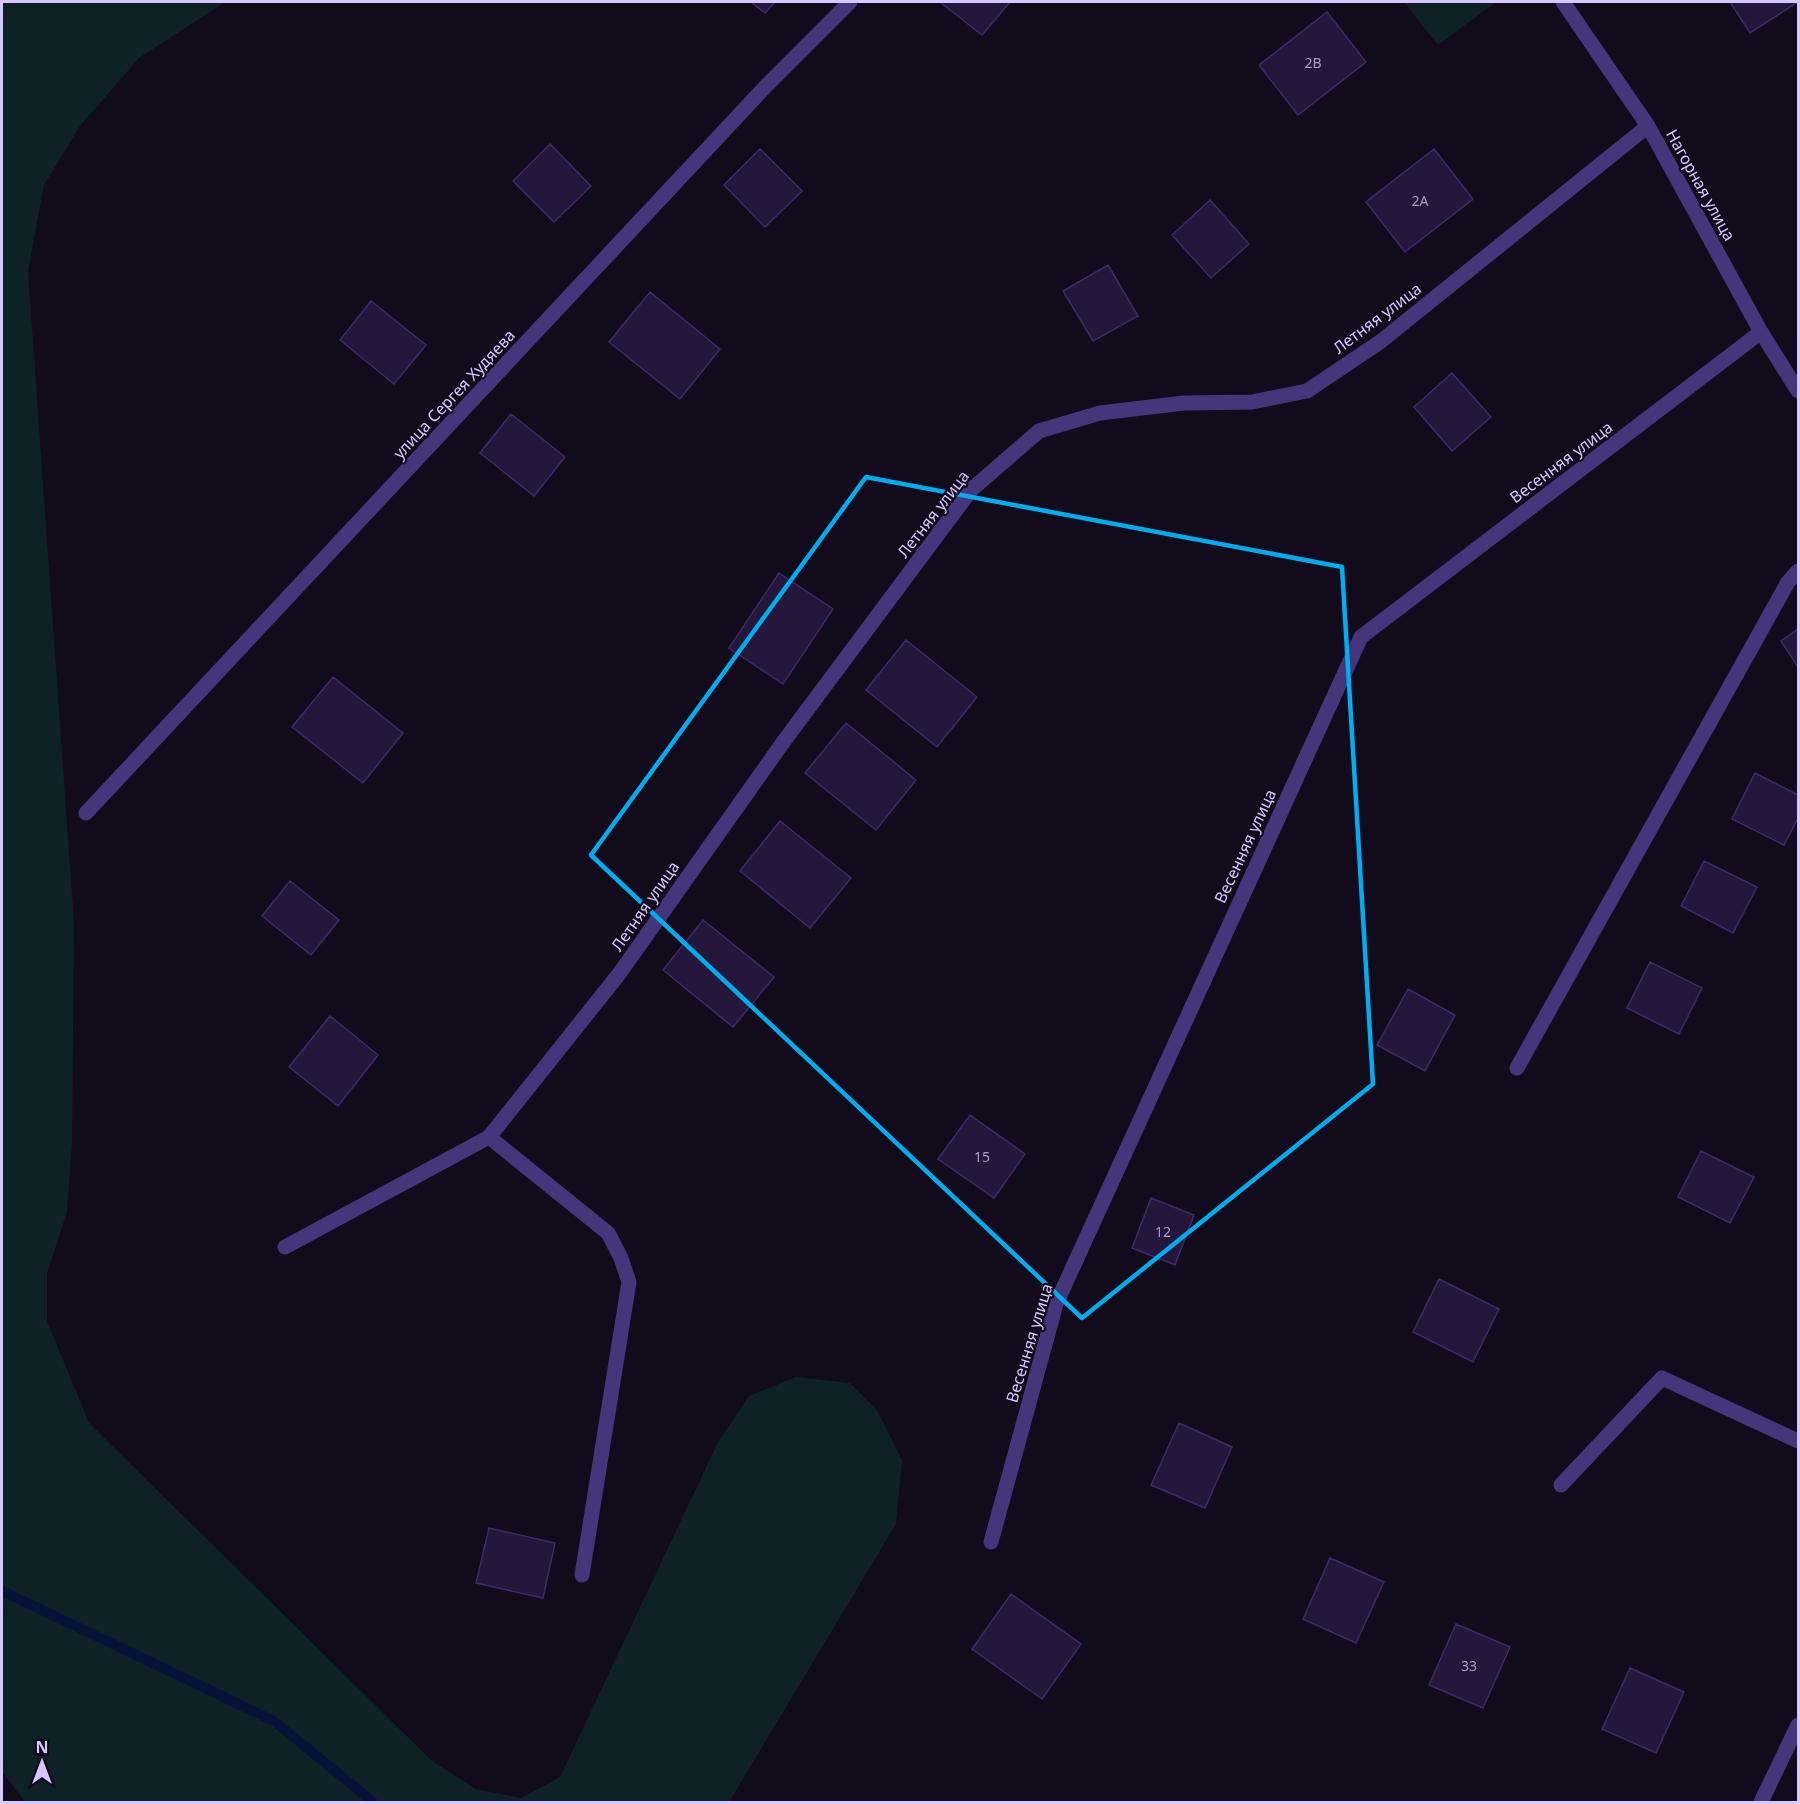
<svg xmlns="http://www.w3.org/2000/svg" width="1800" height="1804" viewBox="0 0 1800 1804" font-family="'Noto Sans',sans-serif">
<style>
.green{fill:#0e2225}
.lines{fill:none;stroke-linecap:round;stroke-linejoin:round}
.stream{stroke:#081137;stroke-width:10}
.building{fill:#25173c;stroke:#412968;stroke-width:1.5}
.service{stroke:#45367b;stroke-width:15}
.minor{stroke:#45367b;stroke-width:15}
.marked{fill:none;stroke:#01adef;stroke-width:4.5;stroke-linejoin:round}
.labels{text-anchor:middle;stroke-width:4.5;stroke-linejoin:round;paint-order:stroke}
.number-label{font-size:14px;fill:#aa9ace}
.street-label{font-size:16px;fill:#d7c6ff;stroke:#110b1c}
</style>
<rect width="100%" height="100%" fill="#110b1c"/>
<path class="green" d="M2 2H225L139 58 80 126 44 185 28 271 74 923 72 1144 67 1212 47 1273V1321L89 1423 432 1761 476 1789 521 1798 560 1777 718 1442 749 1396 796 1377 850 1383 877 1410 902 1460 896 1524 729 1802H25L2 1771Z
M1404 2H1496L1438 45Z"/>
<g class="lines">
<path class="stream" d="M2 1591 274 1721 373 1802"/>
</g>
<path class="building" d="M751 2H775L765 13Z
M940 2H1010L982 35Z
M1730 2H1798L1750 33Z
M1327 12 1366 62 1298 115 1259 65Z
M550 144 591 186 554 222 513 181Z
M760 149 802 191 765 227 724 185Z
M1434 149 1473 199 1405 252 1366 202Z
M1210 200 1249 244 1211 278 1172 235Z
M1108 265 1138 316 1093 341 1063 291Z
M650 292 720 349 680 399 609 342Z
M371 301 426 345 394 384 340 340Z
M1452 373 1491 417 1452 451 1414 407Z
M511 414 565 457 534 496 480 453Z
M779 573 833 609 783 684 729 648Z
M1798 629V667L1781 641Z
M906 640 977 697 937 747 866 690Z
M333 677 403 733 363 783 292 727Z
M846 723 916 780 876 830 805 773Z
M1755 773 1798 795V818L1784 845 1732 819Z
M780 821 851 878 810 928 740 871Z
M1704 861 1757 887 1733 933 1681 906Z
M290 881 339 920 311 955 262 916Z
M703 920 774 977 733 1027 663 970Z
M1650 962 1702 988 1679 1034 1627 1008Z
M1408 989 1455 1015 1425 1071 1377 1045Z
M330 1016 378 1055 338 1106 289 1067Z
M970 1115 1025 1154 994 1198 938 1159Z
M1701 1151 1754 1177 1730 1223 1678 1197Z
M1151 1198 1194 1215 1175 1265 1132 1248Z
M1439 1279 1499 1309 1473 1362 1413 1332Z
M1179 1423 1232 1447 1205 1508 1151 1485Z
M489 1528 555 1543 543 1598 476 1583Z
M1330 1558 1384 1582 1356 1643 1303 1619Z
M1011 1594 1081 1644 1042 1699 972 1649Z
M1456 1624 1510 1647 1483 1708 1429 1685Z
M1630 1668 1684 1692 1656 1753 1602 1729Z"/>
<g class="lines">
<path class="service" d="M1517 1068 1788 582 1798 571
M285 1247 489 1137 608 1233 621 1258 629 1282 582 1575
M1561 1485 1662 1378 1798 1441
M1761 1802 1798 1725"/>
<path class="minor" d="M1563 2 1648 126 1761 332 1798 391
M86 813 766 86 850 2
M489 1137 619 974 784 741 971 490 1039 431 1100 413 1184 403 1252 402 1307 391 1380 342 1648 126
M991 1542 1056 1304 1361 637 1761 332"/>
</g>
<path class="marked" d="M866 477 1342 567 1373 1084 1082 1318 591 855Z"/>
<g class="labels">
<g class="number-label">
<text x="1313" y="68">2В</text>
<text x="1420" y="206">2А</text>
<text x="982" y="1162">15</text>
<text x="1163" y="1237">12</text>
<text x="1469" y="1671">33</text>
</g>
<g class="street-label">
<text transform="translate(1701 185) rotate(61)" y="6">Нагорная улица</text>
<text transform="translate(1377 318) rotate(-37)" y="6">Летняя улица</text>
<text transform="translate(454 394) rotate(-47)" y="6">улица Сергея Худяева</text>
<text transform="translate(1561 462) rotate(-37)" y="6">Весенняя улица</text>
<text transform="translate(933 514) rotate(-52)" y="6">Летняя улица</text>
<text transform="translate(1245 846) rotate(-65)" y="6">Весенняя улица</text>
<text transform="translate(645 906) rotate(-55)" y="6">Летняя улица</text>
<text transform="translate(1029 1343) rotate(-73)" y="6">Весенняя улица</text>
</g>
</g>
<rect width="1800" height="1804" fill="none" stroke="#d7c6ff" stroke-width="6"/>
<g transform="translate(42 1762)" stroke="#110b1c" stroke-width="4.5" paint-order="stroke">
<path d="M0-4.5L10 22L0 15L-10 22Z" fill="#d7c6ff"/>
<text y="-9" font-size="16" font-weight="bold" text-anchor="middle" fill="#d7c6ff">N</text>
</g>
</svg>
